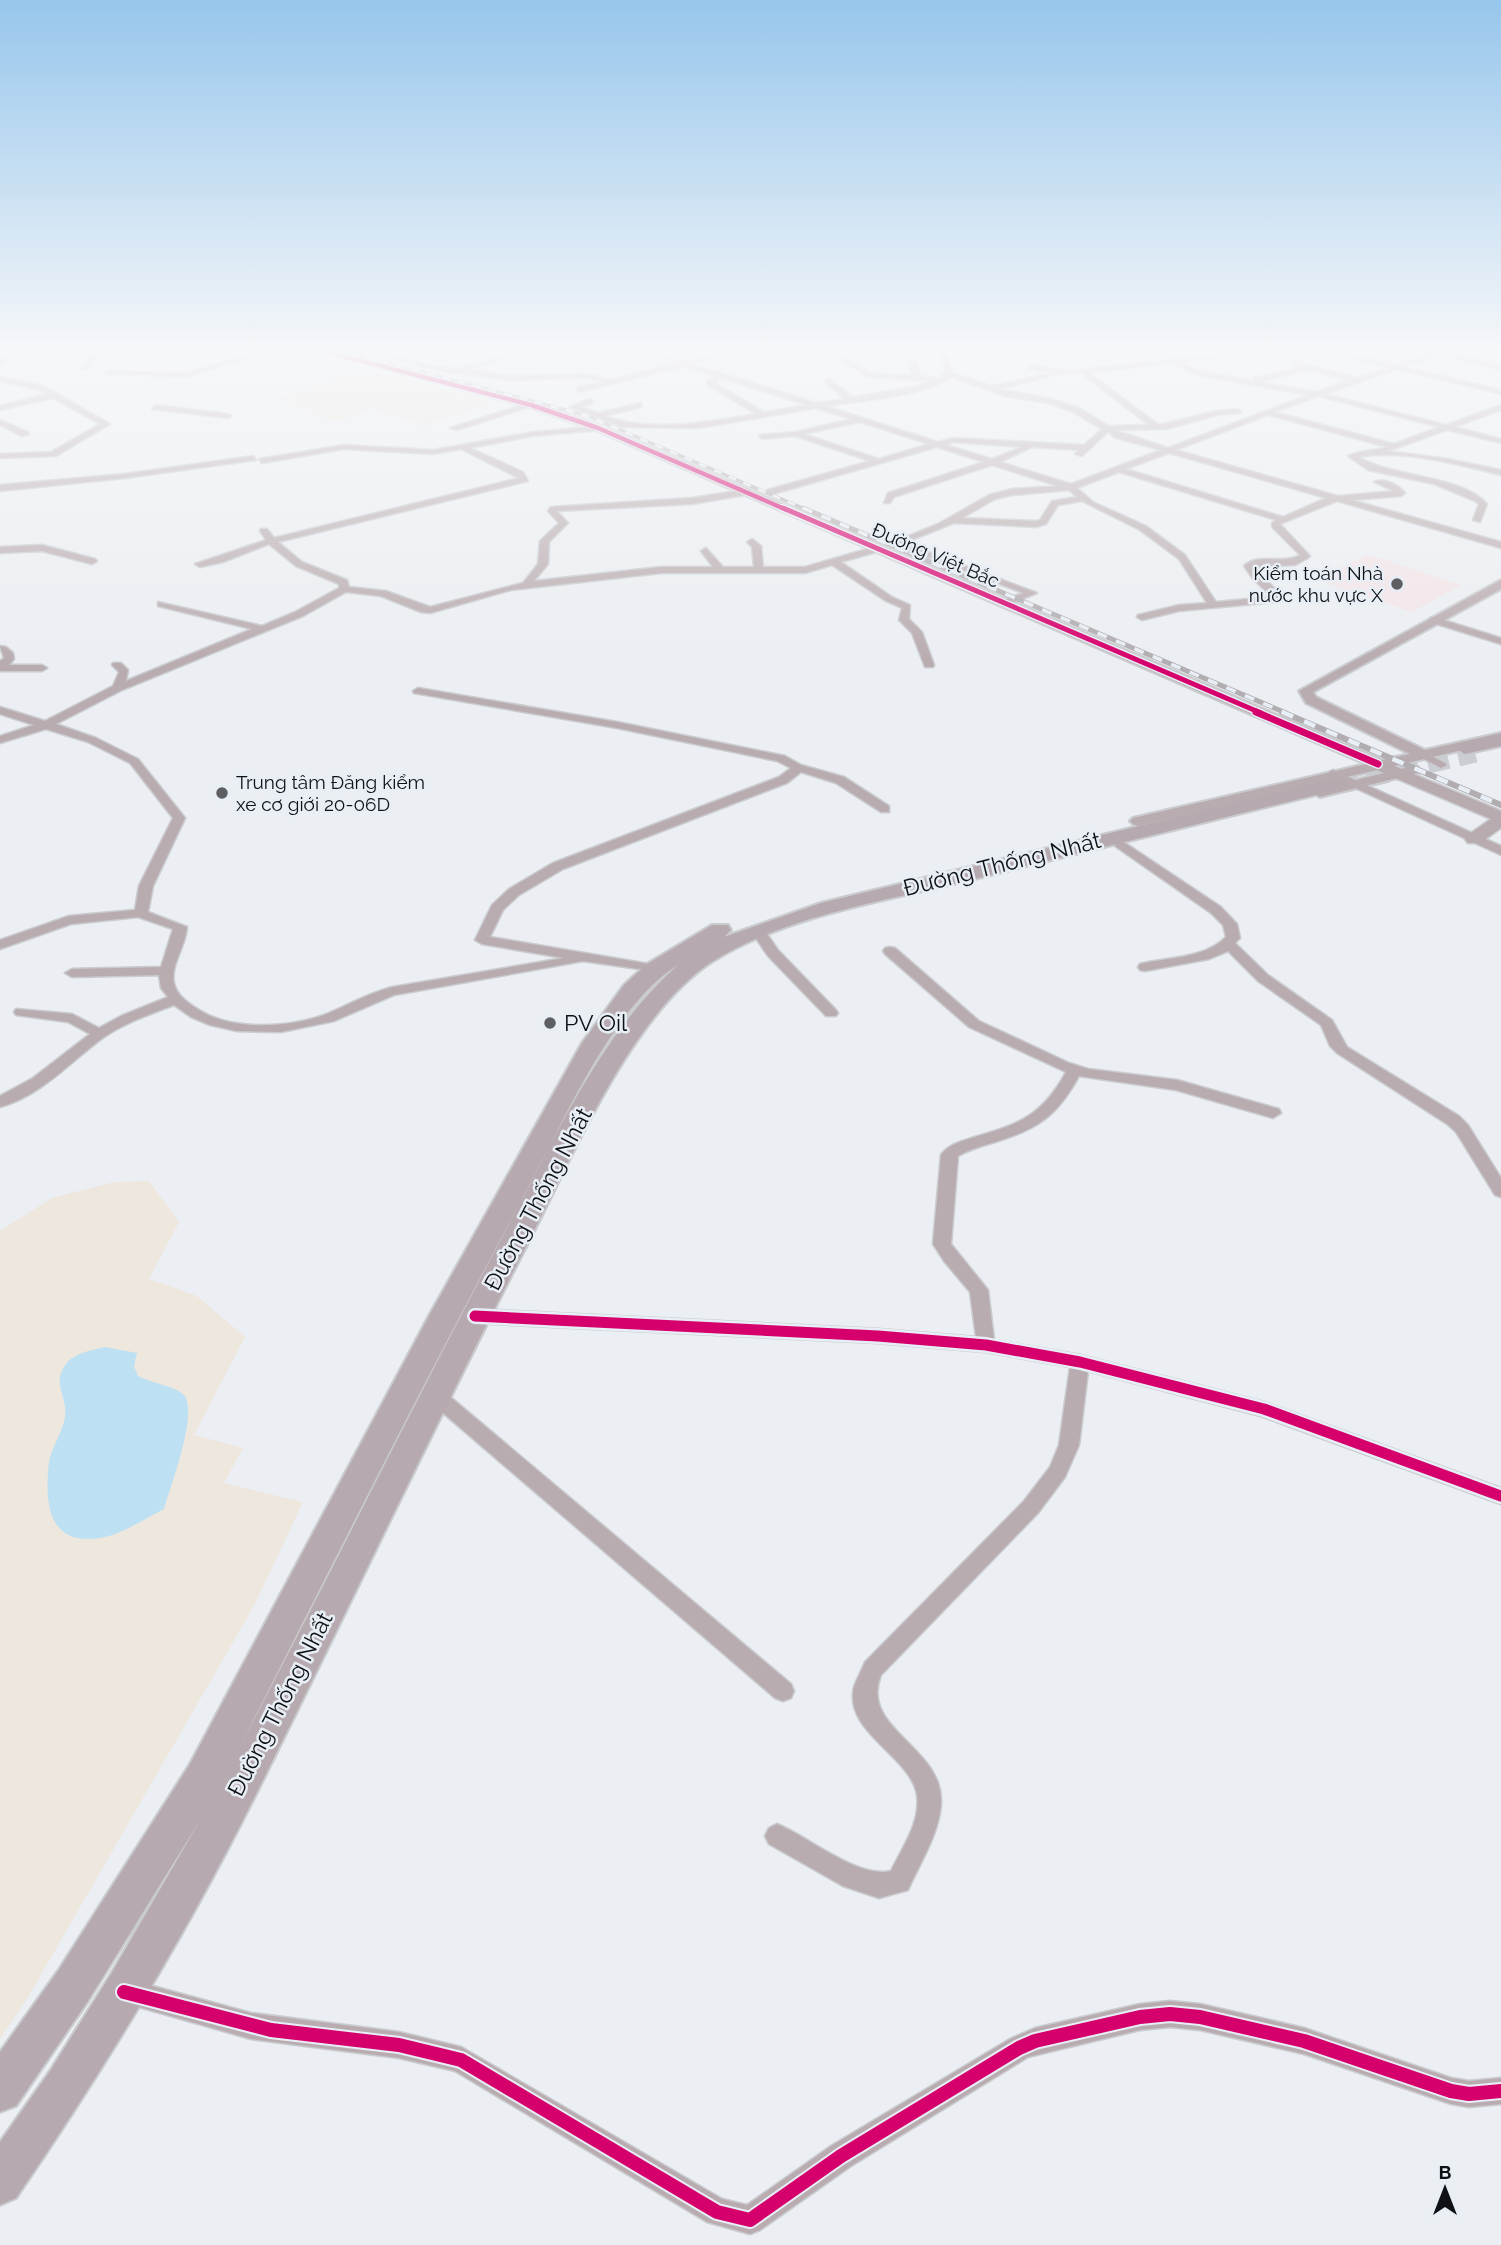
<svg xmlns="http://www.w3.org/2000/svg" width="1501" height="2245" viewBox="0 0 1501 2245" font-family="Raleway,sans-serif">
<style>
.commercial{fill:#f2e4e7}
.education{fill:#ede7de}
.water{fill:#bde1f3}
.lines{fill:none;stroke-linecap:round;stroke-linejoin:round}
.trunk-tunnel{stroke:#cacdd1;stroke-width:21;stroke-dasharray:21 10;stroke-linecap:butt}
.minor-casing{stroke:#c9cbce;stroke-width:3}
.tertiary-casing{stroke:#c9cbce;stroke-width:4}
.secondary-casing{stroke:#c9cbce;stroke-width:3}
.trunk-casing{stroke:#c9cbce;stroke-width:4}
.minor{fill:#b9acb0;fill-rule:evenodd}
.tertiary{fill:#b9acb0;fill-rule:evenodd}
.secondary{fill:#b7abb0;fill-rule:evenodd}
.trunk{fill:#b6aab0;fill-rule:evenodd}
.rail-far2-casing{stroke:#b1adb1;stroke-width:3.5}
.rail-far1-casing{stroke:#b1adb1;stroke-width:5}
.rail-casing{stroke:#b1adb1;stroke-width:6}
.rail-far2{stroke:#e8eef5;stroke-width:2.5;stroke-dasharray:8;stroke-linecap:butt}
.rail-far1{stroke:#e8eef5;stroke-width:3.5;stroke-dasharray:10;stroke-linecap:butt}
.rail{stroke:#e8eef5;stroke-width:4.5;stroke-dasharray:12;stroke-linecap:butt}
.cycleway-far4-casing{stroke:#e8eef5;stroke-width:6}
.cycleway-far3-casing{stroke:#e8eef5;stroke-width:8}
.cycleway-far2-casing{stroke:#e8eef5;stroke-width:10}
.cycleway-far1-casing{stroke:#e8eef5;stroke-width:16}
.cycleway-casing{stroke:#e8eef5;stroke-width:18}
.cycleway-far4{stroke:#d6006c;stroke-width:4.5}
.cycleway-far3{stroke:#d6006c;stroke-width:5}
.cycleway-far2{stroke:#d6006c;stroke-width:7}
.cycleway-far1{stroke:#d6006c;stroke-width:11}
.cycleway{stroke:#d6006c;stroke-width:14}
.poi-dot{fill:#5c5e62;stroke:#e8eef5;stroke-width:2.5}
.labels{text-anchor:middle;stroke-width:5;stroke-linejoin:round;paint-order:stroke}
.far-street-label{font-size:19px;fill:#0f1114;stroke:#e8eef5}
.far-poi-label{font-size:19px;fill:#0f1114;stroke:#e8eef5;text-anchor:end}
.street-label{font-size:23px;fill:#0f1114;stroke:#e8eef5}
.poi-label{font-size:23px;fill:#0f1114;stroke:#e8eef5;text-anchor:start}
</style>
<rect width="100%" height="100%" fill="#ebeef2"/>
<path class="commercial" d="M1368 554 1461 585 1412 612 1316 580Z"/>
<path class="education" d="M370 371 496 402 425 425 372 409 335 422 278 398Z
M149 1181 179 1222 149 1279 197 1296 245 1337 194 1435 243 1448 224 1483 303 1502 255 1604 27 1999 0 2039V1231L52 1198 114 1182Z"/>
<path class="water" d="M105 1347 137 1353 134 1366 138 1376C149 1382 176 1387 183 1394 200 1410 170 1487 164 1509 146 1518 124 1533 105 1537 49 1549 44 1506 49 1462 52 1446 63 1432 65 1416 68 1397 51 1384 66 1364 74 1353 93 1350 105 1347Z"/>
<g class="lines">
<path class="trunk-tunnel" d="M1337 784 1475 752"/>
<g class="minor-casing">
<path id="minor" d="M17 348H25L0 364V359Z
M95 348H101L87 369H81Z
M272 348H282L186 377 105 373 109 371 186 373Z
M349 348H360L439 367 461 368 529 348H540L469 369 510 376 588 374 611 380 677 363 638 348C655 348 669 361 685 361 706 362 728 348 750 348L692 364 817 403 845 399 825 382 828 378 853 397 913 387 931 381 868 377 842 361V359H846L870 373 912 376 908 361 912 359 916 361 920 376 935 377V380L946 373 939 348H945L953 373 992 386 1051 373 1029 369 1032 365 1066 371 1273 348H1294L1182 362 1199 371 1254 381V378L1298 368 1289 363 1291 360 1358 378 1389 368 1312 348H1324L1396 365 1439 351 1441 354 1404 367 1501 390V394L1397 369 1325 394 1446 425 1501 405V410L1455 427 1501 439V443L1447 430 1388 451 1448 459 1501 470V475C1460 465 1401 449 1359 457 1393 478 1462 475 1487 504L1480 522 1473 520 1479 504 1475 501 1434 484 1368 470 1348 456C1360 450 1374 451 1387 447L1268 415 1176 450 1338 496 1394 491 1374 482C1383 477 1399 485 1405 493L1401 496 1352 500 1501 542V548L1337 501 1280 524 1310 556 1308 558 1295 565 1254 567 1282 596 1275 602 1179 611 1142 620 1137 617 1138 615 1179 605 1207 603 1179 559 1140 530 1082 501 1058 505 1046 524 1036 527 954 523 904 543 1037 593 1004 606 999 603 1001 601 1023 593 891 543 938 524 989 495 1012 489 1058 486 992 465 894 497 890 503H884L888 493 984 462 937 447 770 495 767 494V490L870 461 795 436 762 439 759 435 796 432 851 419 816 408 699 428 622 427 570 407 590 399 593 403 581 407 598 413 641 403V407L605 416C650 433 710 422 756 414L707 385V381L716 376 684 366 579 392 576 388 602 382 588 378 510 380 439 371ZM1173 363 1197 375 1308 395 1168 448 1115 430 1167 429 1217 415 1241 413 1238 409 1216 411 1159 425 1089 373ZM1307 370 1350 380 1317 392 1259 382ZM1081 373 1149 425 1108 426 1079 408 1052 399 1000 389 1057 374ZM951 377 1005 396 1048 403 1073 412 1102 429 1084 445 953 438 938 442 826 406C858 401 926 396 951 377ZM722 378 807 405 764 412 715 383ZM1318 396 1439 427 1394 444 1275 412ZM860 422 929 444 879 459 804 434ZM1108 432 1116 438 1161 450 1071 484 1000 462 1032 447 1079 450 1075 454 1082 456ZM953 442 1022 447 992 459 946 445ZM1169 453 1326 498 1283 517 1126 469ZM1119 472 1276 520 1272 523V527L1300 555C1283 565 1258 552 1244 566L1253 579 1271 596 1269 597 1216 602 1185 555 1146 526 1093 502 1077 488ZM1069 490 1077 497 1052 501 1040 520 1036 521 962 518 995 499 1012 495Z
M0 377 44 386 110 424 56 456 0 458V454L51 452 100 424 53 398 0 410V406L47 394 39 390 0 381Z
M528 403 535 405 457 430 450 428Z
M155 405 228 414 232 416 228 418 152 409Z
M0 420 28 432 29 434 22 436 0 425Z
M598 426 601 430 533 436 470 448 523 472 528 481 278 542 302 562 347 580 349 587 386 591 430 607 523 583 538 564 540 541 559 523 548 511 551 507 692 498 748 489 751 490V494L692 504 557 511 568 523 549 542 548 564 534 581 661 567H713L701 551 706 548 723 567H754L752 547 747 542 752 539 761 546 763 567H805L877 546 880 547V551L841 562 892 597 910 605 909 619 922 632 934 665 933 667H925L912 633 899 620 902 608 886 601 832 565 805 573H661L511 590 430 613 421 612 381 596 346 592 303 616 122 690 56 724 96 738 138 759 185 818 153 886 148 912 187 927C186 946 170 965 174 983 176 995 189 1004 199 1010 232 1031 288 1028 324 1015 347 1006 368 993 393 987L564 958 482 944 475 940 492 905 509 889 553 863 779 777 791 768 777 761 617 728 414 693 413 691 418 688 617 722 785 756 801 765 844 777 889 806V812H881L836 783 801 772 787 783 563 869 519 895 503 910 490 937 655 965 662 969 660 972 583 961 394 995 334 1021 281 1032 237 1031 210 1025 191 1017 174 1005C150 1014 125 1023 104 1037 71 1061 41 1096 0 1107V1096L33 1078 90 1034 68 1022 16 1015 14 1012 16 1009 72 1014 99 1028 121 1016 168 997 161 988 159 975 72 977 65 973 72 969 161 967 173 929 138 917 71 924 0 949V940L69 916 135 910 139 886 173 818 130 763 88 742 46 729 0 743V736L34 725 0 714V707L45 721 113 686 119 672 112 665 113 663H121L128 670 126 681 252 629 158 606V602L262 626 295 612 339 588V584L296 566 269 544 223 562 200 567 195 564 266 540 260 531 261 529H267L274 538 519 478 461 449 433 454 344 449 262 463 259 459 344 445 433 450 533 432Z
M253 456 256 460 125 478 0 491V485L125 474Z
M42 545 95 559 97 561 92 564 42 551 0 553V547Z
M1434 617 1501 638V644L1430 622V618Z
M0 646 6 647 13 653 14 659 9 665H42L47 668 42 671H0V661L4 658Z
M1424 752 1445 763 1447 765 1441 768 1420 757 1418 755Z
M1333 770 1501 846V855L1329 776V772Z
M1119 839 1221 907 1237 924 1240 938 1235 943 1268 975 1332 1020 1347 1047 1459 1116 1468 1125 1501 1178V1197L1495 1195 1456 1132 1447 1124 1337 1053 1330 1046 1321 1025 1258 981 1228 951 1209 959 1145 971 1140 970 1138 967 1140 964C1169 957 1204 959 1226 937L1223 925 1211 913 1115 846V840Z
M758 927 763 928 778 950 836 1010 838 1013 836 1016H826L768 956 751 931Z
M890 947 895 948 979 1021 1069 1063 1088 1069 1177 1080 1279 1109 1281 1113 1273 1118 1176 1090 1079 1076C1057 1116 1038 1129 995 1142 982 1146 970 1149 958 1156L951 1244 988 1290 994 1340 1080 1355 1264 1402 1501 1488V1504L1261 1416 1088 1371 1079 1445 1065 1477 1038 1513 881 1675C859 1730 944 1746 941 1804 939 1834 920 1863 908 1890L879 1898 843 1886 769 1844 765 1836 769 1828 777 1824C809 1837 858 1879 891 1871 902 1848 921 1822 917 1795 911 1756 843 1732 854 1687 857 1678 862 1670 865 1662L1024 1501 1050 1467 1059 1445 1070 1367 986 1352 878 1343 475 1323 469 1321 466 1316 469 1311 475 1309 878 1329 976 1337 970 1292 944 1261 933 1244 941 1155C949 1144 962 1141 975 1137 1020 1124 1043 1115 1066 1072L969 1027 885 954 883 951 885 948Z
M435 1388 442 1390 791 1684 794 1691 791 1698 783 1701 775 1698 428 1400 426 1395 428 1390Z
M127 1979 251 2013 399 2032 461 2047 722 2199 747 2205 831 2146 1010 2039 1035 2028 1140 2004 1170 2001 1200 2004 1304 2028 1451 2078 1469 2081 1501 2078V2104L1469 2107 1451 2104 1304 2054 1200 2030 1170 2027 1140 2030 1028 2057 851 2166 760 2230 750 2234 707 2222 455 2071 399 2058 251 2039 118 2001 114 1992 118 1983Z"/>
</g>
<g class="tertiary-casing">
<path id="tertiary" d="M308 348H322L534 403 601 426 1382 760 1410 754 1306 703 1299 691 1501 580V589L1313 692 1316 697 1425 750 1501 733V741L1138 826 1133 824 1130 821 1133 818 1366 764 595 430 528 407Z
M1413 766 1418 767V773L1320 797 1313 793 1315 790Z"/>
</g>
<g class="secondary-casing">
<path id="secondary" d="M1411 348H1429L1501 364V370Z
M1378 759 1501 811V828L1480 843H1468L1465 839 1468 835 1491 819 1372 768 1370 764Z"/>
</g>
<g class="trunk-casing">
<path id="trunk" d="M1501 734V746L1465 754 1455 748 1458 744Z
M1337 778 1344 780 1347 784 1344 788C1215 820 1087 851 958 883 878 902 780 918 710 963 631 1016 572 1157 529 1241 435 1424 348 1610 256 1794 186 1935 105 2068 16 2198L0 2205V2142L50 2071 111 1974 202 1817 88 2001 16 2106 0 2112V2052L58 1971 190 1764 430 1314 582 1043 624 985 647 964 712 925H728L731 930 724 937 821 903ZM678 965C600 1034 554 1140 506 1230 415 1401 330 1576 239 1748 333 1564 425 1378 524 1196 561 1127 612 1005 678 965Z"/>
</g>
<use href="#minor" class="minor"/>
<use href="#tertiary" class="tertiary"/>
<use href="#secondary" class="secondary"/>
<use href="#trunk" class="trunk"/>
<g class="rail-far2-casing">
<path id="rail-far2" d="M334 348 588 416 807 510"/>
</g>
<g class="rail-far1-casing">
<path id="rail-far1" d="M803 508 1286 713"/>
</g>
<g class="rail-casing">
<path id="rail" d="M1282 712 1501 805"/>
</g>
<use href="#rail-far2" class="rail-far2"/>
<use href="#rail-far1" class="rail-far1"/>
<use href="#rail" class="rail"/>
<g class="cycleway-far4-casing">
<path id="cycleway-far4" d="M312 348 531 405 598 428 787 510"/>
</g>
<g class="cycleway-far3-casing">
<path id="cycleway-far3" d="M783 508 1261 713"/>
</g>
<g class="cycleway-far2-casing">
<path id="cycleway-far2" d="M1256 712 1378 764"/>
</g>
<g class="cycleway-far1-casing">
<path id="cycleway-far1" d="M475 1316 878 1336 986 1345 1080 1362 1264 1409 1501 1496"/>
</g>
<g class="cycleway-casing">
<path id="cycleway" d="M124 1992 271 2030 399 2045 461 2060 717 2212 750 2220 841 2156 1019 2048 1035 2041 1140 2017 1170 2014 1200 2017 1304 2041 1451 2091 1469 2094 1501 2091"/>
</g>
<use href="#cycleway-far4" class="cycleway-far4"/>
<use href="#cycleway-far3" class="cycleway-far3"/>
<use href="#cycleway-far2" class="cycleway-far2"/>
<use href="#cycleway-far1" class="cycleway-far1"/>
<use href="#cycleway" class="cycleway"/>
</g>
<linearGradient id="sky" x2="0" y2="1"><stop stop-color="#97c6ec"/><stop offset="0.53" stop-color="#f6f7f9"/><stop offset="1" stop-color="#f6f7f9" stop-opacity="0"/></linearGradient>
<rect width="1501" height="662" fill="url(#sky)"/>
<g class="poi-dot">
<circle cx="1397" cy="584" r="7"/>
<circle cx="222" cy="793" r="7"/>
<circle cx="550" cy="1023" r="7"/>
</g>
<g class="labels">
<g class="far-street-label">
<text transform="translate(936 555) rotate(23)" y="7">Đường Việt Bắc</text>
</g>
<g class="far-poi-label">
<text x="1383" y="580">Kiểm toán Nhà<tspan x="1383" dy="22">nước khu vực X</tspan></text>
<text x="236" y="789" text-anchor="start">Trung tâm Đăng kiểm<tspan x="236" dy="22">xe cơ giới 20-06D</tspan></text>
</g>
<g class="street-label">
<text transform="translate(1002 864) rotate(-14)" y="8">Đường Thống Nhất</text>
<text transform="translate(538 1199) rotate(-62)" y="8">Đường Thống Nhất</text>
<text transform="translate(280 1704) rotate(-63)" y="8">Đường Thống Nhất</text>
</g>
<g class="poi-label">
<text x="564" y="1031">PV Oil</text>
</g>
</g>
<g transform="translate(1445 2189)" stroke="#e8eef5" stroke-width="5" paint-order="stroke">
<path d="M0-5L12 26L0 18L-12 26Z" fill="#0f1114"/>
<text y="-10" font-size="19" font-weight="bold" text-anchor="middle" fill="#0f1114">B</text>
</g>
</svg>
